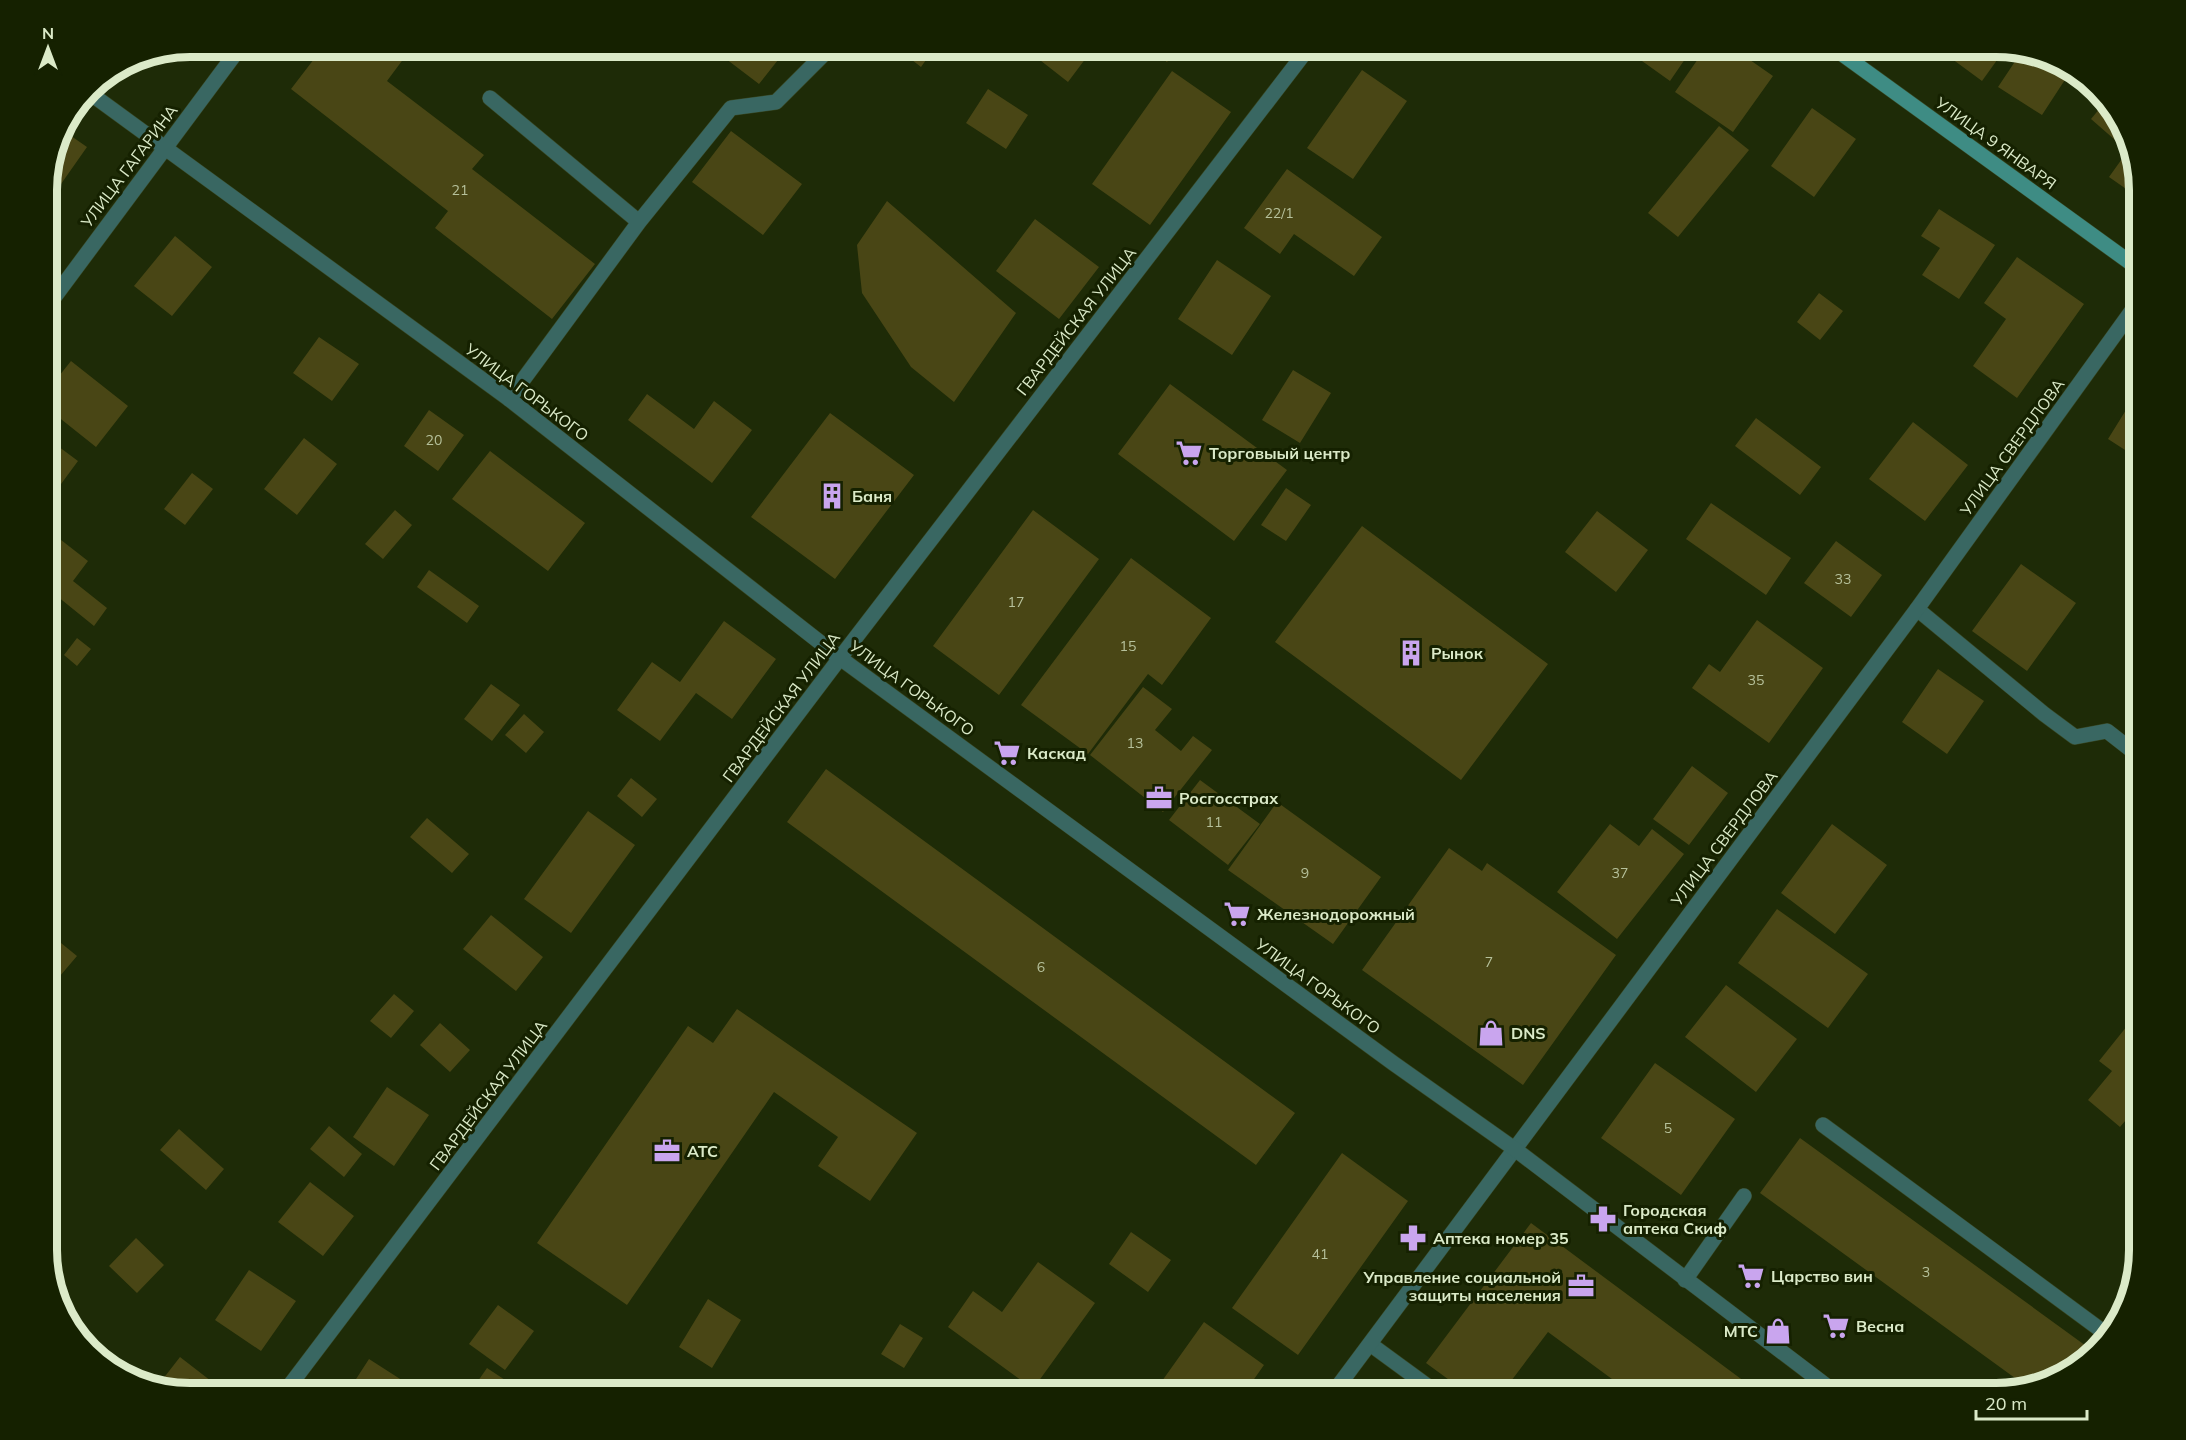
<svg xmlns="http://www.w3.org/2000/svg" width="2186" height="1440" viewBox="0 0 2186 1440" font-family="Mulish,sans-serif">
<style>
.building{fill:#494615}
.lines{fill:none;stroke-linecap:round;stroke-linejoin:round}
.service-casing{stroke:#384622;stroke-width:16}
.minor-casing{stroke:#384622;stroke-width:16}
.tertiary-casing{stroke:#384622;stroke-width:16}
.secondary-casing{stroke:#384622;stroke-width:16}
.service{stroke:#396762;stroke-width:15}
.minor{stroke:#396762;stroke-width:15}
.tertiary{stroke:#396762;stroke-width:15}
.secondary{stroke:#3e8c84;stroke-width:15}
.labels{text-anchor:middle;stroke-width:6;stroke-linejoin:round;paint-order:stroke}
.number-label{font-size:14px;fill:#b6c19b}
.street-label{font-size:16px;fill:#dbeac8;stroke:#152100}
.poi-label{font-size:16px;font-weight:bold;fill:#dbeac8;stroke:#152100;text-anchor:start}
.rim{fill:none;stroke:#dbeac8;stroke-width:8}
</style>
<rect width="100%" height="100%" fill="#1e2b07"/>
<path class="building" d="M324 46H413L387 81 484 155 472 169 595 264 552 319 435 228 448 211 291 89Z
M709 46H789L759 84Z
M894 46H936L921 67Z
M1022 46H1095L1068 82Z
M1148 46H1179L1167 62Z
M1621 46H1694L1670 81Z
M1707 46H1730L1773 76 1733 132 1675 92Z
M1949 46H1996L2005 49 1982 81 1944 53Z
M2020 54 2072 69 2042 115 1998 87Z
M1362 70 1407 101 1353 179 1307 148Z
M1172 71 1231 112 1150 225 1092 184Z
M988 89 1028 115 1006 149 966 123Z
M2105 102 2120 118 2124 130 2115 140 2091 119Z
M1812 108 1856 139 1814 197 1771 166Z
M1719 126 1749 150 1678 237 1648 213Z
M61 129 87 147 47 204V181L58 135Z
M731 131 802 184 763 235 692 182Z
M2129 149 2139 189V198L2109 177Z
M1287 169 1382 237 1354 276 1294 234 1280 254 1244 228Z
M887 201 1016 313 954 402 911 367 862 293 857 245Z
M1939 209 1995 245 1959 299 1922 275 1940 248 1921 236Z
M1035 219 1099 267 1059 319 996 271Z
M175 236 212 267 172 316 134 286Z
M2017 257 2084 304 2017 398 1973 366 2006 319 1984 303Z
M1217 260 1271 296 1232 355 1178 319Z
M1819 293 1843 311 1820 340 1797 322Z
M319 337 359 364 332 401 293 373Z
M71 361 128 406 96 447 47 408V391Z
M1293 370 1331 393 1300 443 1262 420Z
M1170 384 1287 470 1234 541 1118 454Z
M2139 389V459L2108 439Z
M647 394 694 429 714 401 752 430 712 483 628 420Z
M429 410 464 435 438 471 404 446Z
M830 413 914 475 835 579 751 517Z
M1756 418 1821 467 1800 495 1735 446Z
M1913 422 1968 465 1925 521 1869 479Z
M47 438 78 461 50 499 47 496Z
M304 438 337 464 297 515 264 489Z
M490 451 585 523 548 571 452 499Z
M192 473 213 489 185 525 164 509Z
M1286 488 1311 505 1286 541 1261 525Z
M1711 503 1791 558 1766 595 1686 539Z
M395 510 412 525 383 559 365 544Z
M1033 510 1099 559 999 695 933 646Z
M1597 511 1648 550 1616 592 1565 552Z
M1362 526 1548 664 1461 780 1275 642Z
M47 529 88 561 73 581 107 608 94 626 47 588V581L57 568 47 560Z
M1836 541 1882 575 1851 617 1804 583Z
M1131 558 1211 618 1162 685 1148 674 1088 754 1021 705Z
M2021 564 2076 603 2027 671 1972 631Z
M429 570 479 606 467 623 417 587Z
M1757 620 1823 668 1769 743 1692 688 1709 664 1720 672Z
M724 621 776 659 732 719 696 693 660 741 617 710 652 662 680 682Z
M77 638 91 649 77 666 64 655Z
M1938 669 1984 701 1947 754 1902 722Z
M491 684 520 705 492 741 464 719Z
M1143 687 1172 709 1155 730 1181 751 1193 736 1212 750 1163 812 1090 755Z
M47 701 60 711 47 729Z
M524 714 544 732 526 753 505 735Z
M1692 766 1728 793 1689 845 1653 819Z
M826 769 1295 1113 1256 1165 787 822Z
M631 778 657 799 642 817 617 796Z
M1200 780 1260 824 1228 865 1169 820Z
M1277 802 1381 877 1333 944 1228 870Z
M588 811 635 845 571 933 524 899Z
M427 818 469 854 452 873 410 837Z
M1610 824 1639 846 1652 829 1684 854 1617 939 1557 892Z
M1832 824 1887 865 1835 934 1781 893Z
M1449 848 1482 871 1487 863 1616 955 1523 1085 1362 970Z
M1777 909 1868 974 1828 1028 1738 963Z
M491 915 543 957 516 991 463 949Z
M61 943 77 956 60 976 47 965V960Z
M1726 985 1797 1039 1756 1092 1685 1037Z
M394 994 414 1011 391 1038 370 1021Z
M737 1009 917 1133 870 1201 818 1166 838 1137 774 1092 627 1305 537 1243 688 1026 713 1043Z
M2139 1011V1109L2137 1107 2120 1127 2088 1100 2112 1071 2099 1061Z
M440 1023 470 1050 450 1072 420 1045Z
M1655 1063 1735 1119 1681 1195 1601 1138Z
M387 1087 429 1115 394 1166 353 1137Z
M329 1126 362 1154 344 1177 310 1149Z
M179 1129 224 1169 206 1190 160 1150Z
M1800 1138 2093 1351 2068 1374 2026 1386 1760 1193Z
M1342 1153 1408 1201 1298 1355 1232 1308Z
M310 1182 354 1216 323 1256 278 1222Z
M1531 1223 1760 1393H1631L1548 1332 1502 1393H1467L1426 1363Z
M1131 1232 1171 1260 1148 1292 1109 1264Z
M136 1238 164 1265 137 1293 109 1266Z
M1038 1262 1095 1303 1033 1389 948 1327 973 1291 1002 1312Z
M249 1270 296 1301 261 1351 215 1320Z
M708 1299 741 1320 712 1368 679 1347Z
M498 1305 534 1331 505 1370 469 1344Z
M1204 1322 1264 1365 1252 1382 1268 1393H1179L1162 1381Z
M900 1324 923 1338 904 1368 881 1354Z
M180 1357 224 1391 222 1393 190 1394 159 1384Z
M369 1359 422 1393H347Z
M487 1368 525 1393H474L471 1391Z"/>
<g class="lines">
<g class="service-casing">
<path id="service" d="M490 98 639 222 509 399
M639 222 731 108 776 102 832 46
M1917 609 2044 714 2075 737 2107 731 2139 756
M1823 1125 2109 1336
M1685 1280 1744 1196
M1370 1344 1437 1393"/>
</g>
<g class="minor-casing">
<path id="minor" d="M1333 1393 1917 609 2139 301"/>
</g>
<g class="tertiary-casing">
<path id="tertiary" d="M87 91 509 399 840 658 1393 1063 1516 1150 1836 1393
M47 307 241 46
M284 1393 840 658 1310 46"/>
</g>
<g class="secondary-casing">
<path id="secondary" d="M1831 46 2139 269"/>
</g>
<use href="#service" class="service"/>
<use href="#minor" class="minor"/>
<use href="#tertiary" class="tertiary"/>
<use href="#secondary" class="secondary"/>
</g>
<defs>
<g id="supermarket-bare" transform="scale(2.07)"><path d="M-6-5.5h2.5l.6 2H6L4.5 2H-2.5L-4.4-4H-6ZM-1.5 3.2a1.3 1.3 0 1 0 .1 0ZM3 3.2a1.3 1.3 0 1 0 .1 0Z" fill="#c9a5ee" stroke="#152100" stroke-width="2.5" paint-order="stroke"/></g>
<g id="building-bare" transform="scale(2.07)"><path d="M-4-6H4V6H1V3H-1V6H-4ZM-2.5-4.3h1.7v1.8h-1.7ZM.8-4.3h1.7v1.8H.8ZM-2.5-1h1.7V.8h-1.7ZM.8-1h1.7V.8H.8Z" fill="#c9a5ee" stroke="#152100" stroke-width="2.5" paint-order="stroke"/></g>
<g id="office-bare" transform="scale(2.07)"><path d="M-6-3h4V-5.5h4V-3h4V5H-6ZM-1-4.5V-3h2v-1.5ZM-6 0V1H6V0Z" fill="#c9a5ee" stroke="#152100" stroke-width="2.5" paint-order="stroke"/></g>
<g id="shop-bare" transform="scale(2.07)"><path d="M-5-2.5h2.3a2.7 3.5 0 0 1 5.4 0H5L5.5 6h-11ZM-1.5-2.5h3a1.5 2.3 0 0 0-3 0Z" fill="#c9a5ee" stroke="#152100" stroke-width="2.5" paint-order="stroke"/></g>
<g id="pharmacy-bare" transform="scale(2.07)"><path d="M-2-6h4v4h4v4h-4v4h-4v-4h-4v-4h4Z" fill="#c9a5ee" stroke="#152100" stroke-width="2.5" paint-order="stroke"/></g>
</defs>
<g fill-rule="evenodd">
<use href="#supermarket-bare" x="1189" y="453"/>
<use href="#building-bare" x="832" y="496"/>
<use href="#building-bare" x="1411" y="653"/>
<use href="#supermarket-bare" x="1007" y="753"/>
<use href="#office-bare" x="1159" y="798"/>
<use href="#supermarket-bare" x="1237" y="914"/>
<use href="#shop-bare" x="1491" y="1033"/>
<use href="#office-bare" x="667" y="1151"/>
<use href="#pharmacy-bare" x="1603" y="1219"/>
<use href="#pharmacy-bare" x="1413" y="1238"/>
<use href="#supermarket-bare" x="1751" y="1276"/>
<use href="#office-bare" x="1581" y="1286"/>
<use href="#supermarket-bare" x="1836" y="1326"/>
<use href="#shop-bare" x="1778" y="1331"/>
</g>
<g class="labels">
<g class="number-label">
<text x="460" y="195">21</text>
<text x="1279" y="218">22/1</text>
<text x="434" y="445">20</text>
<text x="1843" y="584">33</text>
<text x="1016" y="607">17</text>
<text x="1128" y="651">15</text>
<text x="1756" y="685">35</text>
<text x="1135" y="748">13</text>
<text x="1214" y="827">11</text>
<text x="1305" y="878">9</text>
<text x="1620" y="878">37</text>
<text x="1489" y="967">7</text>
<text x="1041" y="972">6</text>
<text x="1668" y="1133">5</text>
<text x="1320" y="1259">41</text>
<text x="1926" y="1277">3</text>
</g>
<g class="street-label">
<text transform="translate(1996 143) rotate(36)" y="6">УЛИЦА 9 ЯНВАРЯ</text>
<text transform="translate(129 166) rotate(-53)" y="6">УЛИЦА ГАГАРИНА</text>
<text transform="translate(1076 321) rotate(-52)" y="6">ГВАРДЕЙСКАЯ УЛИЦА</text>
<text transform="translate(527 392) rotate(37)" y="6">УЛИЦА ГОРЬКОГО</text>
<text transform="translate(2012 447) rotate(-54)" y="6">УЛИЦА СВЕРДЛОВА</text>
<text transform="translate(912 688) rotate(36)" y="6">УЛИЦА ГОРЬКОГО</text>
<text transform="translate(781 707) rotate(-53)" y="6">ГВАРДЕЙСКАЯ УЛИЦА</text>
<text transform="translate(1724 838) rotate(-53)" y="6">УЛИЦА СВЕРДЛОВА</text>
<text transform="translate(1318 986) rotate(36)" y="6">УЛИЦА ГОРЬКОГО</text>
<text transform="translate(488 1095) rotate(-53)" y="6">ГВАРДЕЙСКАЯ УЛИЦА</text>
</g>
<g class="poi-label">
<text x="1209" y="459">Торговыый центр</text>
<text x="852" y="502">Баня</text>
<text x="1431" y="659">Рынок</text>
<text x="1027" y="759">Каскад</text>
<text x="1179" y="804">Росгосстрах</text>
<text x="1257" y="920">Железнодорожный</text>
<text x="1511" y="1039">DNS</text>
<text x="687" y="1157">АТС</text>
<text x="1623" y="1216">Городская<tspan x="1623" dy="18">аптека Скиф</tspan></text>
<text x="1433" y="1244">Аптека номер 35</text>
<text x="1771" y="1282">Царство вин</text>
<text x="1561" y="1283" text-anchor="end">Управление социальной<tspan x="1561" dy="18">защиты населения</tspan></text>
<text x="1856" y="1332">Весна</text>
<text x="1758" y="1337" text-anchor="end">МТС</text>
</g>
</g>
<path d="M0 0H2186V1440H0ZM190 57H1996A133 133 0 0 1 2129 190V1250A133 133 0 0 1 1996 1383H190A133 133 0 0 1 57 1250V190A133 133 0 0 1 190 57Z" fill="#152100" fill-rule="evenodd"/>
<path class="rim" d="M190 57H1996A133 133 0 0 1 2129 190V1250A133 133 0 0 1 1996 1383H190A133 133 0 0 1 57 1250V190A133 133 0 0 1 190 57Z"/>
<g transform="translate(48 48)" stroke="#152100" stroke-width="4.5" paint-order="stroke">
<path d="M0-4.5L10 22L0 15L-10 22Z" fill="#dbeac8"/>
<text y="-9" font-size="16" font-weight="bold" text-anchor="middle" fill="#dbeac8">N</text>
</g>
<path d="M1976 1410v9h111v-9" fill="none" stroke="#dbeac8" stroke-width="3"/>
<text x="1985" y="1410" font-size="18" fill="#dbeac8" stroke="#152100" stroke-width="4.5" paint-order="stroke">20 m</text>
</svg>
